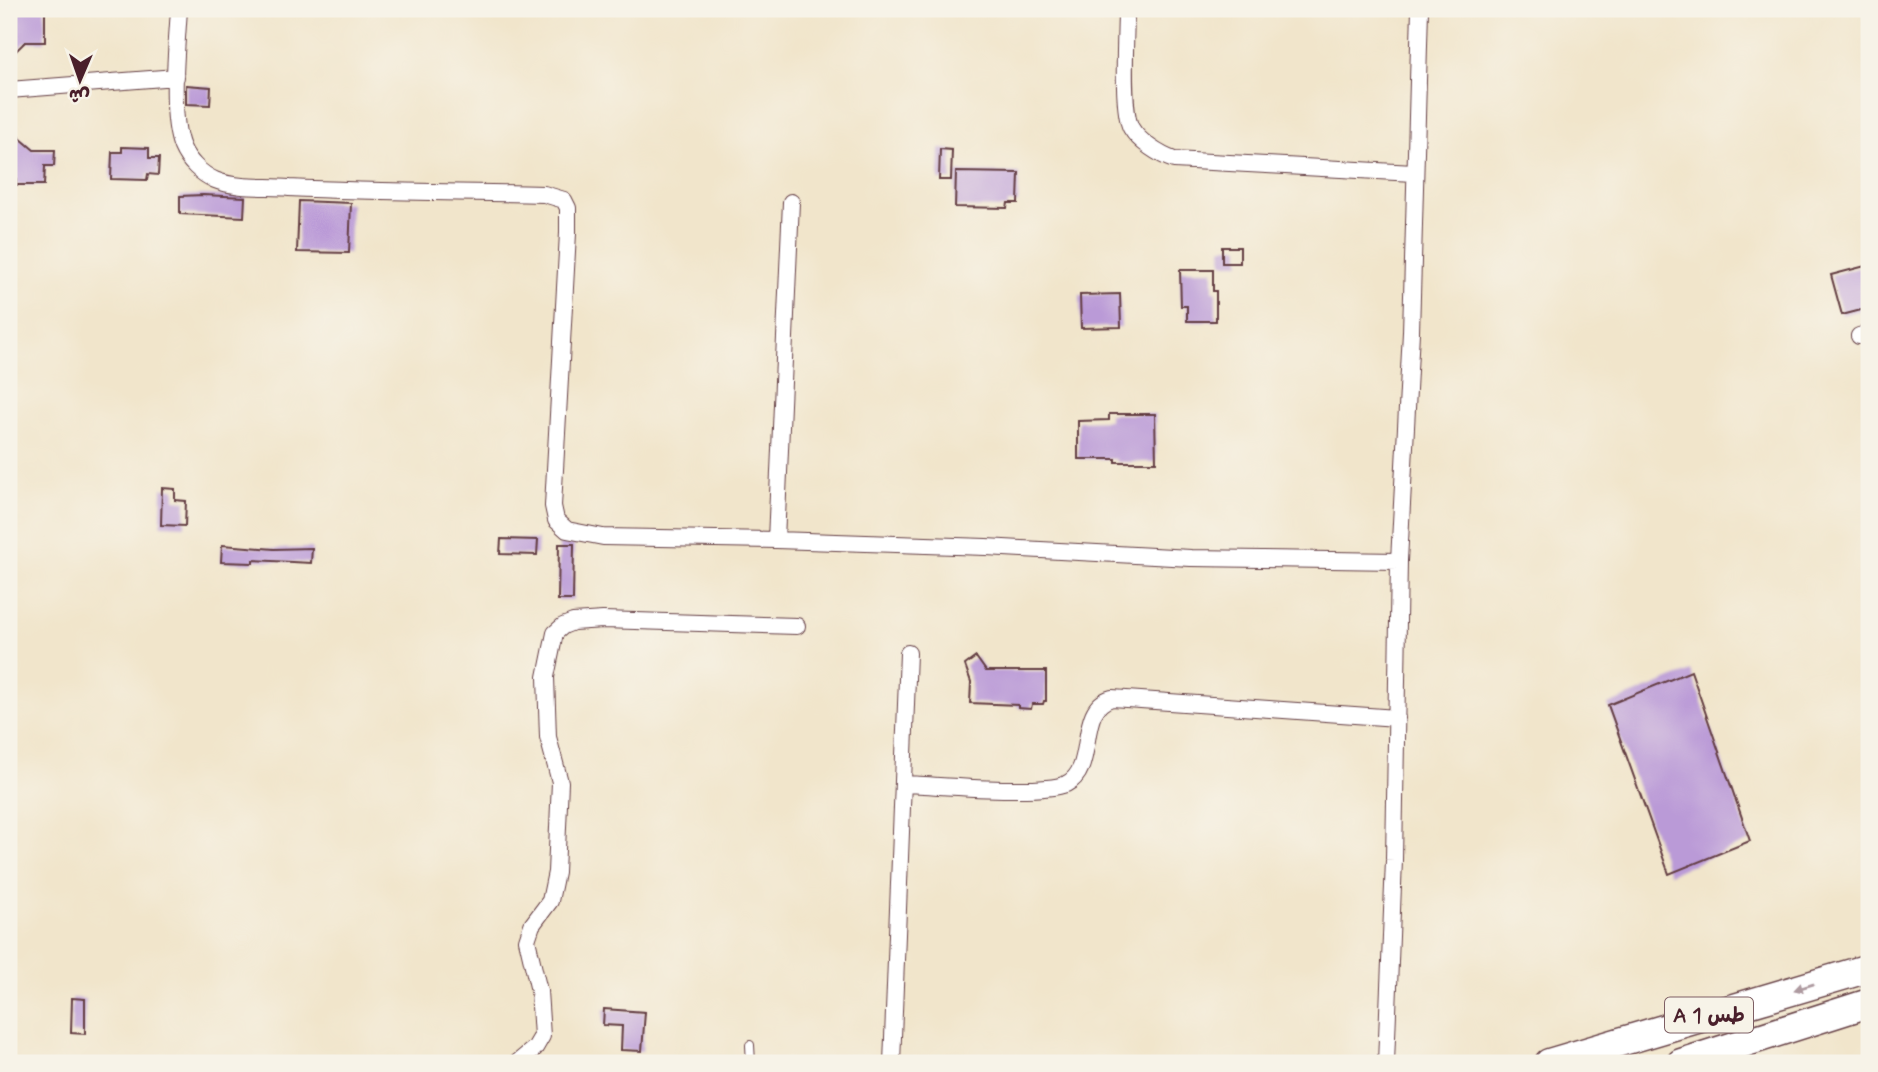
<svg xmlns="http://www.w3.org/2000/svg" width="1878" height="1072" viewBox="0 0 1878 1072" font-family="Mynerve,'Playpen Sans Arabic',sans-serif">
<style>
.building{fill:#ba9ad7}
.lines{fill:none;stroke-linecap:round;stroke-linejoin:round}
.lane-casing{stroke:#633d43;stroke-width:10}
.street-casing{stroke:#633d43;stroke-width:18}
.highway-casing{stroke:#633d43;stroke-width:31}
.lane{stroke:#fff;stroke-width:8}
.street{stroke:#fff;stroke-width:16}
.highway{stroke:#fff;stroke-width:28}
.oneway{fill:#ae9aa0}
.labels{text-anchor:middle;stroke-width:7;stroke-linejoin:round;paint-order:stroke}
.shield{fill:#f7f3e8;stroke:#7e5f64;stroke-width:2}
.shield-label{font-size:21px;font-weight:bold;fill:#4a1f2b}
</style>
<rect width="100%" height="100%" fill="#f7f3e8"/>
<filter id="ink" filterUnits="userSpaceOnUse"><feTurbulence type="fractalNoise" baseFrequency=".0143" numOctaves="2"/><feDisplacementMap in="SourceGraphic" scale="14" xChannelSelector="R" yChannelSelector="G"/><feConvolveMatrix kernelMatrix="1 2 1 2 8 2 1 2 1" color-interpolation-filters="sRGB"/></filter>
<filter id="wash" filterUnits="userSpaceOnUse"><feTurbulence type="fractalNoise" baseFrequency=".00686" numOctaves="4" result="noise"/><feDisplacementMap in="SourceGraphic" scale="28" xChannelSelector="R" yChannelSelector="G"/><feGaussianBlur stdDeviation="1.57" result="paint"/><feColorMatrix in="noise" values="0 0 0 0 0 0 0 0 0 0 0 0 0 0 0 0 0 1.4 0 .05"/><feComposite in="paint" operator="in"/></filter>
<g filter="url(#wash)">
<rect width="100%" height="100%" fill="#f1e5cb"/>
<g id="blocks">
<path class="building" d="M9 9H45V42H25L16 51 9 45Z
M186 85 211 87 210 105 186 104Z
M14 133 34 150H55L54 166H45L44 185H16V178H9V139Z
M122 147 149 148V158H159L158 175 148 174 147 180 111 179 112 152H122Z
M940 149 952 150 951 180H939Z
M956 172 1019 173 1018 203H1008L1007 208 955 207Z
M203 195 245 197 244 217 180 214V196Z
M299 201 351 203 349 253 297 252Z
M1222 247H1240V263H1222Z
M1869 265V308L1842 315 1831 275Z
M1180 270H1213V291H1216V321H1187V306H1181Z
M1120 294 1121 327 1081 328 1080 295Z
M1109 414H1155L1156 462H1116V459H1078V421L1109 420Z
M162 488 175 489V500L186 501 185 526 161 525Z
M501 539 538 540 537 555 500 554Z
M559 544H574L573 600H558Z
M222 545 274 549 312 548 311 563 253 560V563L221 562Z
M976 657 986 671H1046V701H1044L1043 704H1032L1031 709 1018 708V705L970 703 971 682 965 665Z
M1691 671 1750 841 1669 874 1608 705Z
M72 998 85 999V1034L71 1033Z
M604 1009 645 1012 642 1051 621 1050 622 1026 603 1025Z"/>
</g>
</g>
<g filter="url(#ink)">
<use href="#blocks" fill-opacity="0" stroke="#633d43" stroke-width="2"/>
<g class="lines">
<g class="lane-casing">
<path id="lane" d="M750 1045 751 1063"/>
</g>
<g class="street-casing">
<path id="street" d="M179 9C177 44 169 115 182 147 188 161 201 174 215 180 237 189 265 186 289 188 374 192 459 192 544 194L564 200 568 208V233L553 506 556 520 567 530 603 537 776 540 986 547 1191 558 1399 561
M1126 9C1126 34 1121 109 1131 128 1139 142 1160 155 1174 160L1414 173
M9 90 176 77
M1859 336 1869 333
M776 540 791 202
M904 784C937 785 1040 795 1066 784 1098 769 1075 708 1112 698L1397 718
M517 1063 535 1048 542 1036 539 991 527 940 532 925 550 901 556 872 560 782 548 737 546 677 555 633 563 626 573 622 603 620 797 626
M892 1063 908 653
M1386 1063 1394 860 1399 561 1411 332 1420 9"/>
</g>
<g class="highway-casing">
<path id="highway" d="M1549 1063 1869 968
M1681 1063 1869 1003"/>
</g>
<use href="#lane" class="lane"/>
<use href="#street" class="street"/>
<use href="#highway" class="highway"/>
</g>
<defs><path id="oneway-solid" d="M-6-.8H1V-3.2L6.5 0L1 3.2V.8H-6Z" transform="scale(1.75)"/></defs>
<use class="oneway" href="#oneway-solid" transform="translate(1804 987) rotate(163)"/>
</g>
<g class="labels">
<rect class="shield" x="1665" y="997.5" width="88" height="35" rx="5"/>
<g class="shield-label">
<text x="1709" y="1022">A 1 طس</text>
</g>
</g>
<rect width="1878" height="1072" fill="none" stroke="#f7f3e8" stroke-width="35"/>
<g transform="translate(80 80) rotate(182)" stroke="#f7f3e8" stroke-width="5" paint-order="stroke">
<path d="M0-5L12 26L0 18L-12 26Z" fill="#4a1f2b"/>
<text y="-10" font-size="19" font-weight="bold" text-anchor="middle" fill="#4a1f2b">ش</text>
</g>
</svg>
